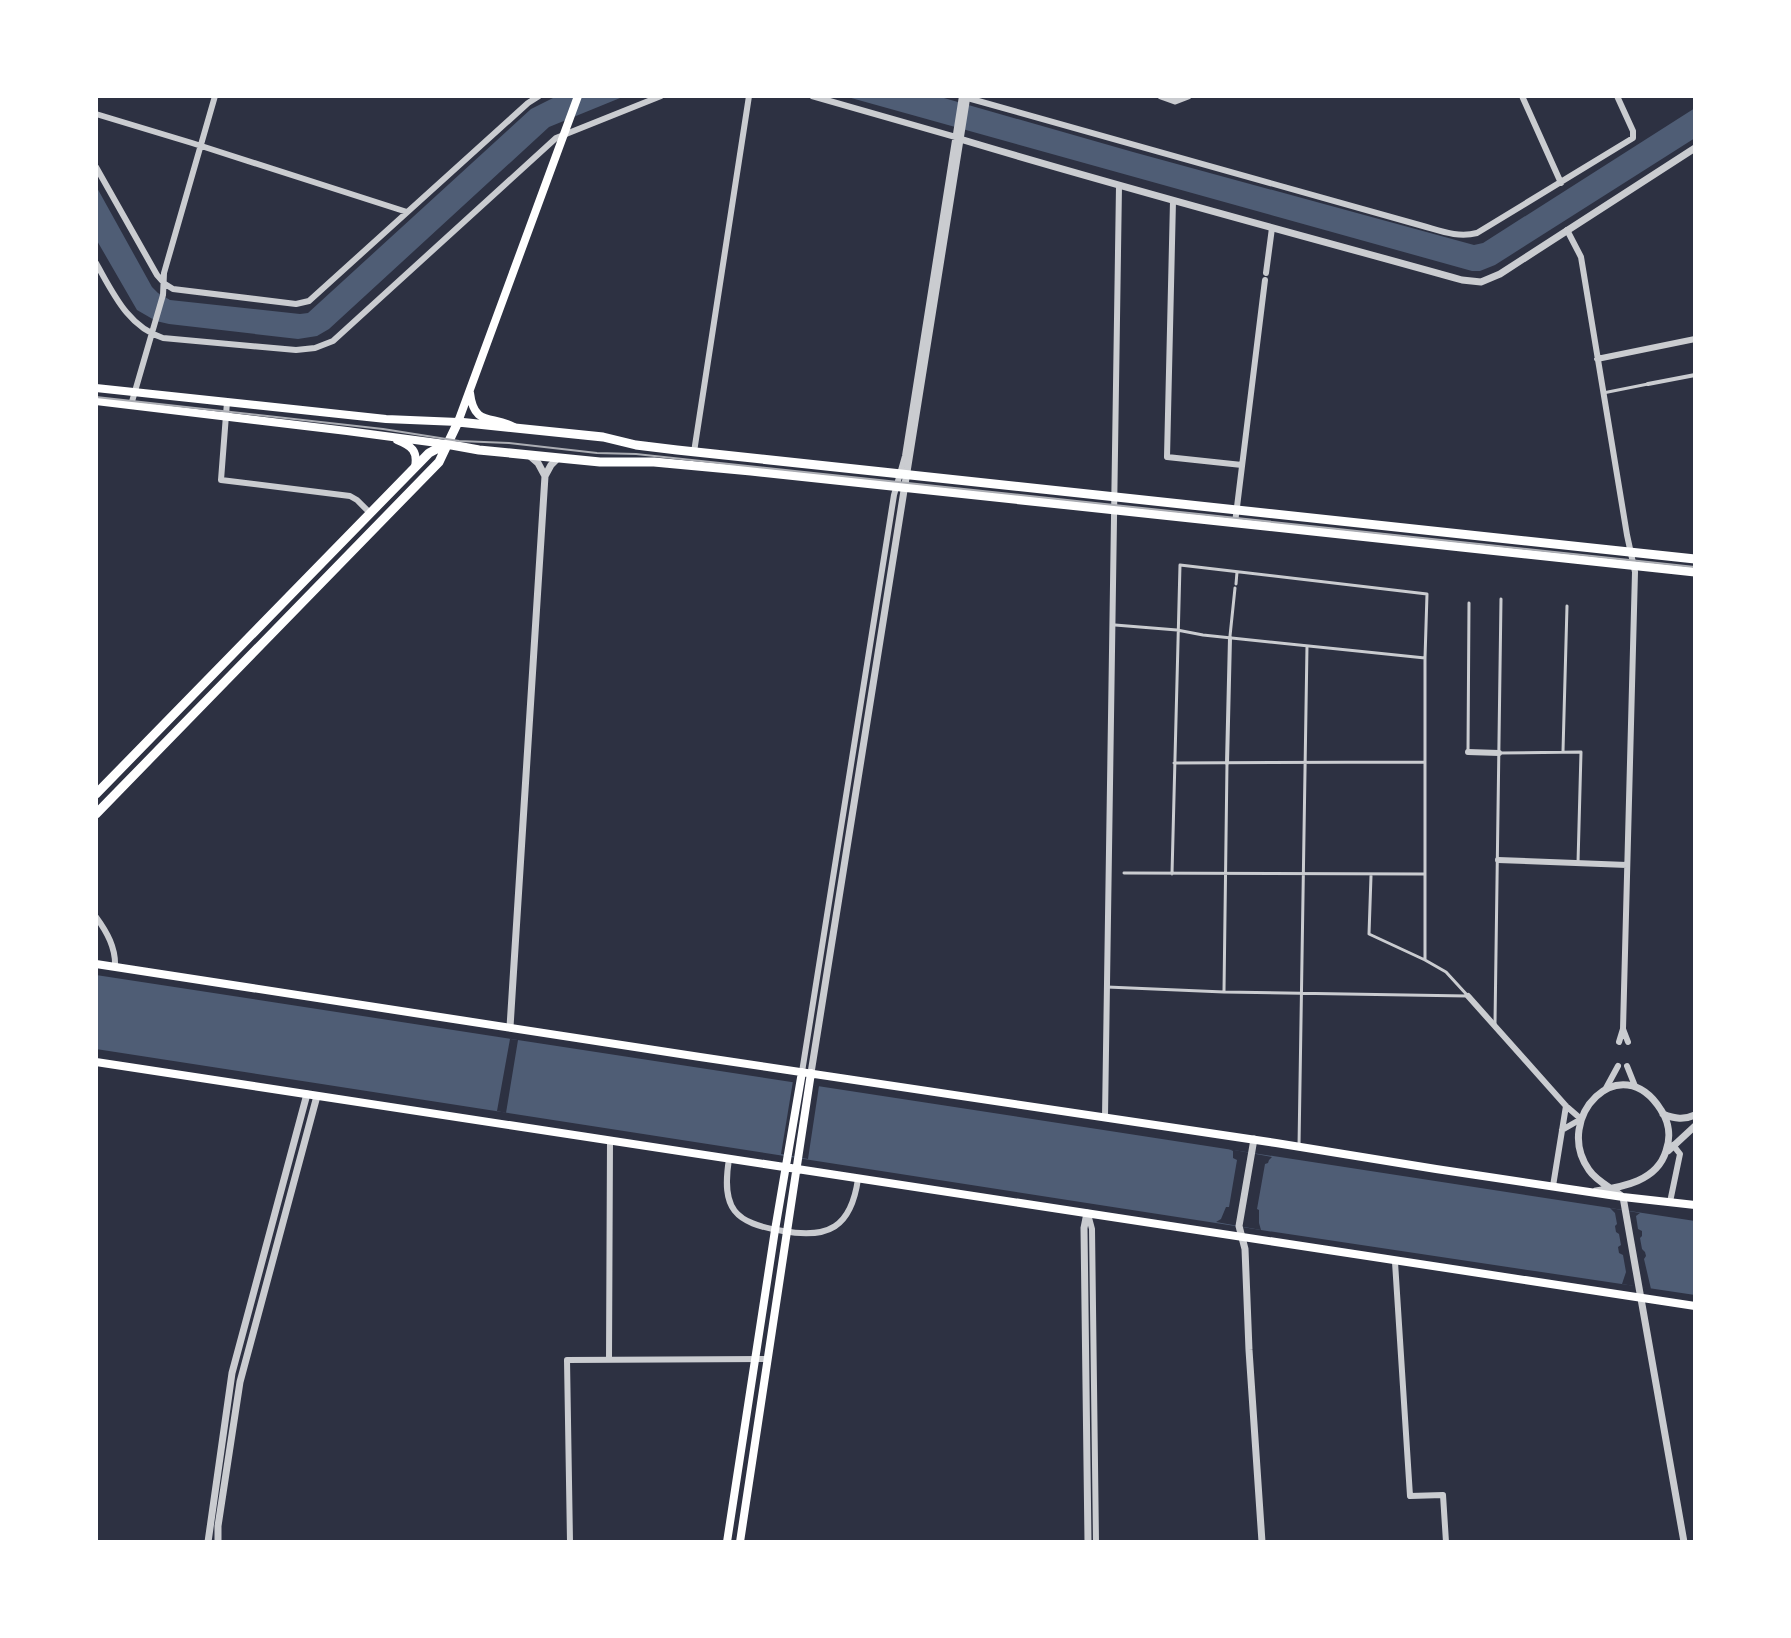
<svg xmlns="http://www.w3.org/2000/svg" width="1791" height="1638" viewBox="0 0 1791 1638" font-family="Helvetica,sans-serif">
<style>
.water{fill:#4f5d75}
.pier{fill:#2d3142}
.lines{fill:none;stroke-linecap:round;stroke-linejoin:round}
.service{stroke:#caccd0;stroke-width:3}
.pedestrian{stroke:#caccd0;stroke-width:4}
.minor{stroke:#caccd0;stroke-width:6}
.tertiary{stroke:#caccd0;stroke-width:7}
.secondary{stroke:#fff;stroke-width:8}
.primary{stroke:#fff;stroke-width:9}
.tram{stroke:#abadb3;stroke-width:2}
</style>
<rect width="100%" height="100%" fill="#2d3142"/>
<path class="water" d="M557 96H625L549 127 329 329 317 336 298 339 169 324 156 321 137 310 96 239V186L152 287 158 293 170 300 300 314 308 313 531 109Z
M844 96H937L1133 152 1474 245 1483 243 1695 108V138L1495 265 1480 271H1472Z
M96 975 1695 1221V1295L1261 1230 96 1049Z"/>
<path class="pier" d="M510 1039 518 1040 506 1113 497 1111Z
M793 1081 819 1086 808 1159 781 1154Z
M1229 1149 1272 1157 1269 1160 1268 1163 1265 1164 1257 1209 1259 1210V1223L1261 1230 1216 1222 1221 1219 1226 1207H1229L1237 1160 1233 1158V1151Z
M1610 1208 1640 1213 1636 1216 1638 1229 1642 1231V1236L1640 1238 1642 1249 1645 1252 1646 1256 1644 1259 1651 1289 1622 1284 1626 1272 1623 1255 1619 1253 1618 1247 1621 1245 1619 1234 1616 1232 1615 1226 1617 1224 1615 1213Z"/>
<g class="lines">
<path class="service" d="M1603 393 1648 384
M1236 584 1237 572
M1115 625 1177 630 1203 635 1425 658
M1230 636 1235 588
M1468 751 1469 603
M1563 751 1567 606
M1500 753 1581 752 1578 863
M1174 763 1425 762
M1124 873 1424 874
M1172 874 1180 565 1427 594 1425 658V960L1446 972 1468 996
M1371 876 1369 934 1425 960
M1107 987 1224 992 1467 996
M1224 991 1227 763
M1495 1024 1501 599
M1299 1146 1307 646"/>
<path class="pedestrian" d="M1648 384 1695 375
M1227 763 1230 638"/>
<path class="minor" d="M812 96 959 138
M1522 96 1561 183
M964 97 1423 226C1441 231 1458 238 1477 233L1633 138V131L1617 96
M96 114 192 143 407 212
M96 167 157 275 165 284 173 289 296 304 309 301 528 103 539 96
M1173 201 1167 457 1242 465
M1567 230 1581 257 1627 535 1635 572 1623 1029 1619 1042
M96 263C113 293 128 327 163 338L296 350 315 348 333 341 556 138 661 96
M1266 273 1272 228
M1597 359 1695 339
M227 402 221 480 350 496 357 500 370 513
M131 405 163 295 164 273 166 266 215 96
M694 452 749 96
M1235 523 1265 280
M1468 752 1499 753
M1498 860 1627 865
M96 917C107 932 116 948 115 967
M1468 996 1566 1106 1581 1119 1562 1130
M1623 1029 1628 1042
M1627 1066 1635 1086
M802 1072 894 495 905 456 962 96
M1605 1090 1618 1066
M1105 1117 1119 186
M729 1159C721 1209 734 1223 783 1231 828 1239 851 1228 858 1179
M1553 1186 1566 1106
M1670 1202 1680 1154 1673 1145
M1088 1214 1092 1229 1096 1542
M1395 1262 1410 1496 1443 1495 1446 1542
M609 1359 610 1141
M570 1542 567 1360 768 1359"/>
<path class="tertiary" d="M1161 96 1175 101 1188 96
M960 139C1126 189 1294 233 1462 280L1481 282 1500 274 1695 148
M530 456 538 463 545 476
M510 1027 545 476 551 465 558 458
M811 1073 967 96
M1663 1114C1675 1119 1684 1120 1695 1115
M1254 1139 1239 1226 1245 1249 1249 1350 1262 1542
M1668 1151 1695 1126
M1596 1191C1623 1187 1657 1181 1666 1151 1671 1137 1669 1122 1661 1110 1621 1046 1552 1118 1589 1170 1597 1182 1612 1188 1623 1197L1684 1542
M1087 1213 1084 1228 1088 1542
M208 1542 232 1373 307 1094
M218 1542V1526L240 1382 317 1096"/>
<path class="secondary" d="M96 388 386 419 458 422 578 96
M470 393C474 427 492 415 514 427
M96 401 347 431 445 444
M397 440C412 446 418 451 415 467
M96 964 700 1057 1276 1143 1436 1169 1623 1197 1695 1205
M96 1062 1695 1306
M727 1542 775 1230 802 1072
M740 1542 811 1073"/>
<path class="primary" d="M446 444 479 450 600 462H654L751 471 1695 572
M96 794 429 453 446 444
M96 814 439 462 458 422 603 437 636 445 677 450 1695 559"/>
<path class="tram" d="M96 397 383 429 459 441 509 443 597 453 636 454 1695 567"/>
</g>
<rect width="1791" height="1638" fill="none" stroke="#ffffff" stroke-width="196"/>
</svg>
